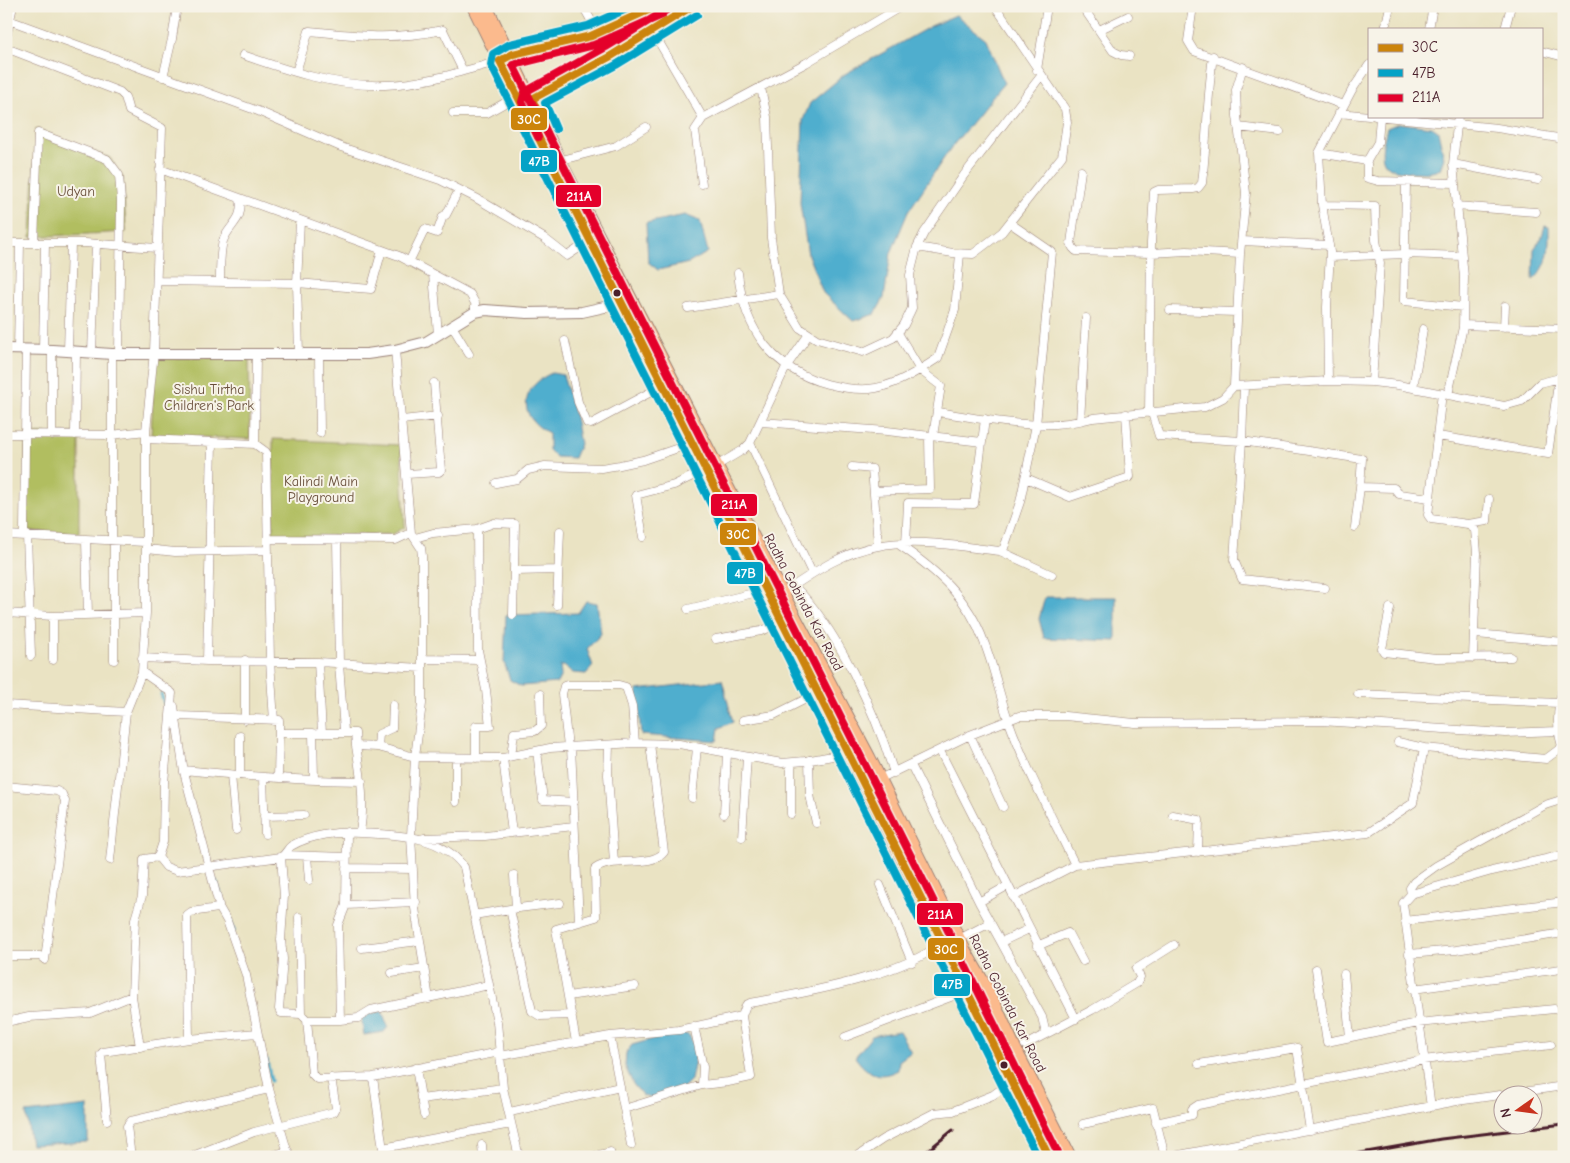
<svg xmlns="http://www.w3.org/2000/svg" width="1570" height="1163" viewBox="0 0 1570 1163" font-family="'Comic Neue',sans-serif">
<style>
.green{fill:#b1be60;stroke:#7e6e46}
.water{fill:#4faece;stroke:#4c667c}
.lines{fill:none;stroke-linecap:round;stroke-linejoin:round}
.stream{stroke:#4faece;stroke-width:3}
.minor-casing{stroke:#9a8177;stroke-width:9}
.tertiary-casing{stroke:#9a8177;stroke-width:12}
.primary-casing{stroke:#9a8177;stroke-width:14}
.minor{stroke:#fff;stroke-width:8}
.tertiary{stroke:#fff;stroke-width:10}
.primary{stroke:#fbba8d;stroke-width:12}
.rail{stroke:#4a1f2b;stroke-width:3}
.bus-1-casing{stroke:#f7f3e8;stroke-width:11}
.bus-2-casing{stroke:#f7f3e8;stroke-width:11}
.bus-3-casing{stroke:#f7f3e8;stroke-width:11}
.bus-1{stroke:#cc840b;stroke-width:8}
.bus-2{stroke:#04a2c6;stroke-width:8}
.bus-3{stroke:#e4002b;stroke-width:8}
.bus-dot{fill:#4a1f2b;stroke:#f7f3e8;stroke-width:2}
.labels{text-anchor:middle;stroke-width:4;stroke-linejoin:round;paint-order:stroke}
.park-label{font-size:14px;fill:#694f3b;stroke:#f7f3e8}
.street-label{font-size:14px;fill:#4a1f2b;stroke:#f7f3e8}
.line-badge{stroke:#f7f3e8;stroke-width:2}
.badge-label{font-size:14px;text-anchor:middle;font-weight:bold;fill:#fff}
</style>
<rect width="100%" height="100%" fill="#f7f3e8"/>
<filter id="ink" filterUnits="userSpaceOnUse"><feTurbulence type="fractalNoise" baseFrequency=".02" numOctaves="2"/><feDisplacementMap in="SourceGraphic" scale="10" xChannelSelector="R" yChannelSelector="G"/><feConvolveMatrix kernelMatrix="1 2 1 2 8 2 1 2 1" color-interpolation-filters="sRGB"/></filter>
<filter id="wash" filterUnits="userSpaceOnUse"><feTurbulence type="fractalNoise" baseFrequency=".0096" numOctaves="4" result="noise"/><feDisplacementMap in="SourceGraphic" scale="20" xChannelSelector="R" yChannelSelector="G"/><feGaussianBlur stdDeviation="1.12" result="paint"/><feColorMatrix in="noise" values="0 0 0 0 0 0 0 0 0 0 0 0 0 0 0 0 0 1.4 0 .05"/><feComposite in="paint" operator="in"/></filter>
<g filter="url(#wash)">
<rect width="100%" height="100%" fill="#eae3c3"/>
<path class="green" d="M36 129 110 158 123 178 126 232 31 237Z
M249 357 250 439 151 435 155 358Z
M79 433V533L25 531 26 434Z
M273 439 401 445 405 527 393 534 273 537Z"/>
<path class="water" d="M956 15 986 39 1004 83 950 149 908 212 891 253 884 298 875 314 853 321 823 293 808 255 800 203 803 120 810 103 845 74 931 26Z
M1399 123 1432 127 1438 131 1444 158 1440 169C1431 174 1422 172 1413 172 1377 171 1379 157 1387 128Z
M685 215 700 221 708 252 689 263 658 270 648 262 646 223Z
M1545 226 1549 227C1549 248 1550 266 1533 280L1534 249 1541 239Z
M552 373 563 375 575 417 580 444 574 458 556 457 549 450V433C516 417 521 386 552 373Z
M1045 597H1116V641L1044 638 1039 619Z
M586 601 597 603 601 634 587 649 593 666 586 674 573 673 564 666H560L561 675 557 683 521 686 510 680 504 662 506 615 578 613Z
M722 680 733 722 719 728 717 741 641 735 637 690Z
M382 1011 388 1027 384 1032 364 1035 361 1016Z
M899 1031 911 1052 899 1061 898 1070C879 1080 867 1074 855 1057L872 1036Z
M678 1032 689 1035 697 1050 691 1080 682 1089 651 1098 643 1096 633 1084 625 1066 626 1053 632 1045Z
M88 1106V1142L31 1145 26 1113Z"/>
<g class="lines">
<path class="stream" d="M161 694 167 712
M216 881 234 931
M267 1060 271 1081"/>
</g>
</g>
<g filter="url(#ink)">
<g class="lines">
<g class="minor-casing">
<path id="minor" d="M583 6 611 56
M1082 6 1113 51 1121 55 1129 56
M1193 6 1188 41 1194 51 1343 105
M6 19 258 111 341 147 440 180 476 198 544 238 567 256 588 242
M1385 29 1390 6
M1429 29 1433 6
M1505 29 1511 6
M652 30 703 118
M1099 30 1128 16
M6 38 13 6
M6 48 120 92 125 97 129 111 162 128 154 352 146 431V613L142 672 126 712 110 860
M1541 51 1564 57
M243 55C289 71 336 87 385 85 424 84 463 71 500 61
M1037 70 1047 6
M296 72 309 31C357 36 395 40 443 30L463 71
M163 77 172 39 177 6
M761 88 767 117 771 238 779 294 800 328 817 339 863 352 893 338 904 325 912 308 910 275 917 247 924 233 964 175 1041 76
M453 113H487L517 96
M1339 113 1369 116
M1375 116 1497 128 1564 139
M1380 117 1378 142 1367 161V178L1378 181 1455 183
M1238 127 1280 132
M1319 153 1367 161
M558 161 616 146 646 127
M1453 164 1538 180
M160 169 399 256 470 294 475 303V312
M1081 171 1071 243 1073 248 1076 251 1151 253 1187 251 1240 254
M1406 181 1404 301 1463 307
M702 184 695 130 703 118 806 63 902 6
M1322 205 1375 206 1376 240 1380 263 1372 382
M1456 206 1536 212
M1242 241 1329 245
M6 243H85L157 248
M34 243 38 133 107 159 119 175 121 201 119 354
M917 247 953 253 973 254 1002 232 1062 156 1067 122 1065 109 995 6
M1330 257 1406 254 1462 256
M409 262 425 229 437 233 443 216 446 215 459 190
M738 273C744 329 772 369 827 384 843 388 860 391 876 388 898 384 920 370 938 358L955 310 960 254
M433 274 438 334
M220 280C220 268 220 253 223 241 229 224 244 221 240 199
M157 281 297 283 371 289 382 250
M688 308 779 294
M1170 310 1237 312
M1463 325 1564 329
M452 326 469 354
M1504 327 1505 306
M898 333 920 370 941 386 933 436
M565 341 578 402 587 423 591 424 662 386
M18 349 20 243
M43 350 45 243
M68 351 71 243
M92 353 96 244
M112 354V542
M299 354 297 283 300 221
M319 355 320 433
M1328 381 1327 307 1330 252 1322 205 1319 153 1352 90 1369 65
M1234 386 1328 381 1372 382 1398 385 1504 406 1522 401 1540 383 1564 377
M1244 386 1242 441 1362 459 1360 487 1394 488 1399 494 1430 498
M1413 388 1423 329
M1442 393 1428 515 1431 519 1468 524 1475 530 1477 553 1473 658
M1448 395 1463 327 1464 277 1453 164 1458 116
M938 412C988 420 1042 432 1093 418L1205 407 1223 398 1234 386 1240 254 1246 193 1237 116 1236 90 1243 67
M1149 413 1151 243 1154 192 1158 190 1193 189 1198 188 1202 183C1207 141 1207 98 1213 56
M1152 413 1159 436 1242 441 1234 560 1242 579 1325 588
M402 420 438 416
M1080 421 1086 318
M761 422 887 431 982 442
M6 434 111 435 146 431
M52 435V350
M75 435 76 351
M1438 436 1548 454 1559 377
M147 439 255 444 266 452 270 661 274 721
M750 443 812 573
M255 444 256 353
M716 466 743 450 750 443 786 367 809 334
M852 467 872 469 878 545
M407 474 439 472 441 470 434 383
M1026 478 1070 497 1130 477 1126 414
M496 483 517 479 528 470 545 466 601 468 620 465 643 460 690 444
M874 491 930 489 929 437
M1468 524 1487 521 1489 499
M1355 527 1360 487
M477 529 494 523 515 524 513 615
M411 533 421 548 422 556V704L415 757 411 836 415 908 429 999
M6 535 145 542
M24 535 26 349
M27 535 31 656
M643 537 636 495 674 485 705 470
M415 538 433 533 477 529 478 650 486 690 490 726H476V758
M269 539 396 540 411 533 395 350
M337 540 339 664 344 731
M86 541 88 615
M114 542V660
M898 544C936 570 968 597 984 642 994 667 999 694 1008 719 1025 767 1053 819 1075 865
M906 544 908 503 974 504 985 419
M147 549 175 552 268 550
M1000 551 1052 575
M515 571 558 570
M793 585C837 627 876 714 894 773
M780 595C810 575 841 552 878 546 917 538 961 547 1000 551L1004 548 1020 502 1036 425 1052 252 1010 223
M557 605 560 531
M1390 608 1382 649 1384 652 1436 658 1511 657
M688 609 766 590
M6 613 53 616 146 613
M53 616V660
M1476 634 1564 642
M716 639 761 631 782 623
M142 658 207 661 318 662 422 668
M422 659 480 660
M245 660V720
M207 661 212 443
M318 662 322 733
M142 672 172 693 164 783 163 842 158 857 166 867 177 871 281 857 284 896 281 940 283 959 279 1009 281 1013 301 1014 307 1020H340L338 925 346 905 347 832
M1358 694 1559 703
M6 705 126 712
M179 716 279 720V733H313L314 779
M743 720 774 715 818 693
M318 733H355L356 746
M970 735 1003 807
M1398 742 1424 748
M609 746 608 775 614 862
M378 747 379 734 392 728 393 705
M568 747 562 694 564 686 567 685H619L626 687 632 706 635 743
M571 747 579 922
M537 751 543 800 574 802
M940 751 1076 1019
M1564 751C1555 730 1557 707 1564 685
M511 756 514 733 535 731 541 726 540 694
M503 758 512 833
M809 760 810 795 816 823
M791 763V814
M911 765 979 902
M184 770C243 776 303 781 362 781
M240 774V736
M231 775 236 830
M263 778 265 834
M278 778 279 733
M6 786 57 791 62 794 65 801 45 960 40 956H6
M865 786 970 735 1019 716H1065L1135 723 1321 721 1505 733 1558 731
M692 798 697 748
M456 802V758
M724 814 727 753
M1173 815 1199 820 1198 852
M264 816 304 815
M360 833C397 835 440 834 464 867L497 1022 503 1088 519 1157
M742 837 747 757
M424 838 485 836 574 826
M284 855 347 857
M307 856 309 880
M281 857C286 854 287 849 291 846 310 835 339 831 360 833 365 803 361 776 356 746L378 747 415 757 503 758 550 748 635 743 679 744 782 763 805 761 849 753
M346 868 413 869
M514 875 516 908
M880 885 912 962
M1007 886 979 902 1001 942 1029 929
M1411 894 1410 888 1414 882 1436 866 1545 805 1564 799
M1013 897 1075 865 1368 833 1413 803 1424 748 1546 759 1562 747
M346 905 416 902
M219 907 227 921 246 975 269 1089 289 1157
M510 909 560 903
M474 915 510 909 532 1011 540 1016 572 1015
M299 917 301 1014
M1405 921 1564 902
M959 939 990 923
M1001 942 1042 1017 1046 1034
M1037 946 1068 933 1083 961
M362 948 420 941
M1409 954 1456 950 1557 934
M1316 969 1327 1042 1418 1023 1554 1009
M392 973 424 968
M1344 974 1350 1037
M1413 989 1561 969
M568 996 635 986
M307 1020 312 1074 317 1079 373 1077 500 1052
M340 1020 358 1018 371 1010 489 985
M6 1022 29 1017 90 1013 132 996
M694 1026 703 1067 702 1085
M610 1036 631 1145
M845 1037 969 990
M189 1039 257 1033
M576 1042 556 929 596 917 595 869C613 856 652 868 664 852L650 744
M1025 1045 1092 1010 1137 983 1140 977 1136 969 1174 945
M140 1047 132 996 135 919 142 896 144 859 158 857
M500 1056 610 1036 679 1030 742 1016 746 1005 750 1003C808 992 898 977 944 942
M1199 1064 1297 1048 1310 1130
M416 1068 424 1115
M373 1077 384 1157
M421 1099 503 1088
M1431 1107 1403 903 1411 894 1492 871 1564 855
M624 1109 702 1085 728 1082 751 1077 742 1016
M510 1112 620 1087
M107 1120 101 1054 103 1052 189 1039 187 915 191 912 218 908 219 905 184 772 174 706
M1156 1123 1192 1115V1109L1198 1105 1423 1060 1551 1045
M1083 1124 1153 1108 1165 1157
M482 1145 483 1157
M383 1148 511 1124
M131 1157 127 1126 131 1121 269 1089
M190 1157 254 1132 334 1112 336 1108 331 1078
M267 1157 288 1151
M591 1157 610 1152 611 1157
M856 1157 883 1139 934 1113 953 1111 993 1095 1012 1081
M1169 1157 1457 1101 1564 1086"/>
</g>
<g class="tertiary-casing">
<path id="tertiary" d="M503 59 513 54 591 36 658 6
M526 102 611 56 692 6
M6 349 52 350 112 354H367L395 350 426 342 475 312 485 310 527 313 582 312 627 302"/>
</g>
<g class="primary-casing">
<path id="primary" d="M473 6 588 242 958 968 1049 1157
M486 6 560 161 779 587 869 757 965 951 990 994 1015 1049 1070 1157"/>
</g>
<use href="#minor" class="minor"/>
<use href="#tertiary" class="tertiary"/>
<use href="#primary" class="primary"/>
<path class="rail" d="M909 1157 910 1156
M920 1157 953 1130
M1338 1157 1441 1139 1564 1124"/>
<g class="bus-1-casing">
<path id="bus-1" d="M657 6 591 36 513 54 500 61 913 882 1049 1157
M547 133 532 99 611 56 692 6"/>
</g>
<g class="bus-2-casing">
<path id="bus-2" d="M633 6 588 26 510 44 493 54 491 65 1038 1157
M556 129 545 103 616 65 697 15"/>
</g>
<g class="bus-3-casing">
<path id="bus-3" d="M662 15 594 45 513 65 922 878 1058 1153
M538 137 522 102 525 92 606 47 673 6"/>
</g>
<use href="#bus-1" class="bus-1"/>
<use href="#bus-2" class="bus-2"/>
<use href="#bus-3" class="bus-3"/>
</g>
</g>
<g class="bus-dot">
<circle cx="617" cy="293" r="4.5"/>
<circle cx="1004" cy="1065" r="4.5"/>
</g>
<g class="labels">
<g class="park-label">
<text x="76" y="196">Udyan</text>
<text x="209" y="394">Sishu Tirtha<tspan x="209" dy="16">Children's Park</tspan></text>
<text x="321" y="486">Kalindi Main<tspan x="321" dy="16">Playground</tspan></text>
</g>
<g class="street-label">
<text transform="translate(804 602) rotate(62)" y="5">Radha Gobinda Kar Road</text>
<text transform="translate(1008 1003) rotate(63)" y="5">Radha Gobinda Kar Road</text>
</g>
</g>
<g class="line-badge">
<rect x="510" y="107" width="38" height="24" rx="5" fill="#cc840b"/>
<rect x="520" y="149" width="38" height="24" rx="5" fill="#04a2c6"/>
<rect x="555" y="184" width="47" height="24" rx="5" fill="#e4002b"/>
<rect x="710" y="493" width="48" height="24" rx="5" fill="#e4002b"/>
<rect x="719" y="522" width="38" height="24" rx="5" fill="#cc840b"/>
<rect x="726" y="561" width="38" height="24" rx="5" fill="#04a2c6"/>
<rect x="916" y="902" width="48" height="24" rx="5" fill="#e4002b"/>
<rect x="927" y="937" width="38" height="24" rx="5" fill="#cc840b"/>
<rect x="933" y="973" width="38" height="24" rx="5" fill="#04a2c6"/>
</g>
<g class="badge-label">
<text x="529" y="124">30C</text>
<text x="539" y="166">47B</text>
<text x="579" y="201">211A</text>
<text x="734" y="509">211A</text>
<text x="738" y="539">30C</text>
<text x="745" y="578">47B</text>
<text x="940" y="919">211A</text>
<text x="946" y="954">30C</text>
<text x="952" y="989">47B</text>
</g>
<rect width="1570" height="1163" fill="none" stroke="#f7f3e8" stroke-width="25"/>
<rect x="1368" y="28" width="175" height="90" fill="#f7f3e8" stroke="#b29e9c"/>
<rect x="1378" y="44" width="25" height="8" fill="#cc840b" stroke="#b29e9c"/>
<text x="1412" y="52" font-size="15" fill="#4a1f2b">30C</text>
<rect x="1378" y="69" width="25" height="8" fill="#04a2c6" stroke="#b29e9c"/>
<text x="1412" y="78" font-size="15" fill="#4a1f2b">47B</text>
<rect x="1378" y="94" width="25" height="8" fill="#e4002b" stroke="#b29e9c"/>
<text x="1412" y="102" font-size="15" fill="#4a1f2b">211A</text>
<g transform="translate(1518 1110) rotate(256)"><circle r="24" fill="#f7f3e8" stroke="#b29e9c"/>
<path d="M0-4L9 19L0 12L-9 19Z" fill="#c8321e"/>
<text y="-8" font-size="14" font-weight="bold" text-anchor="middle" fill="#4a1f2b">N</text>
</g>
</svg>
